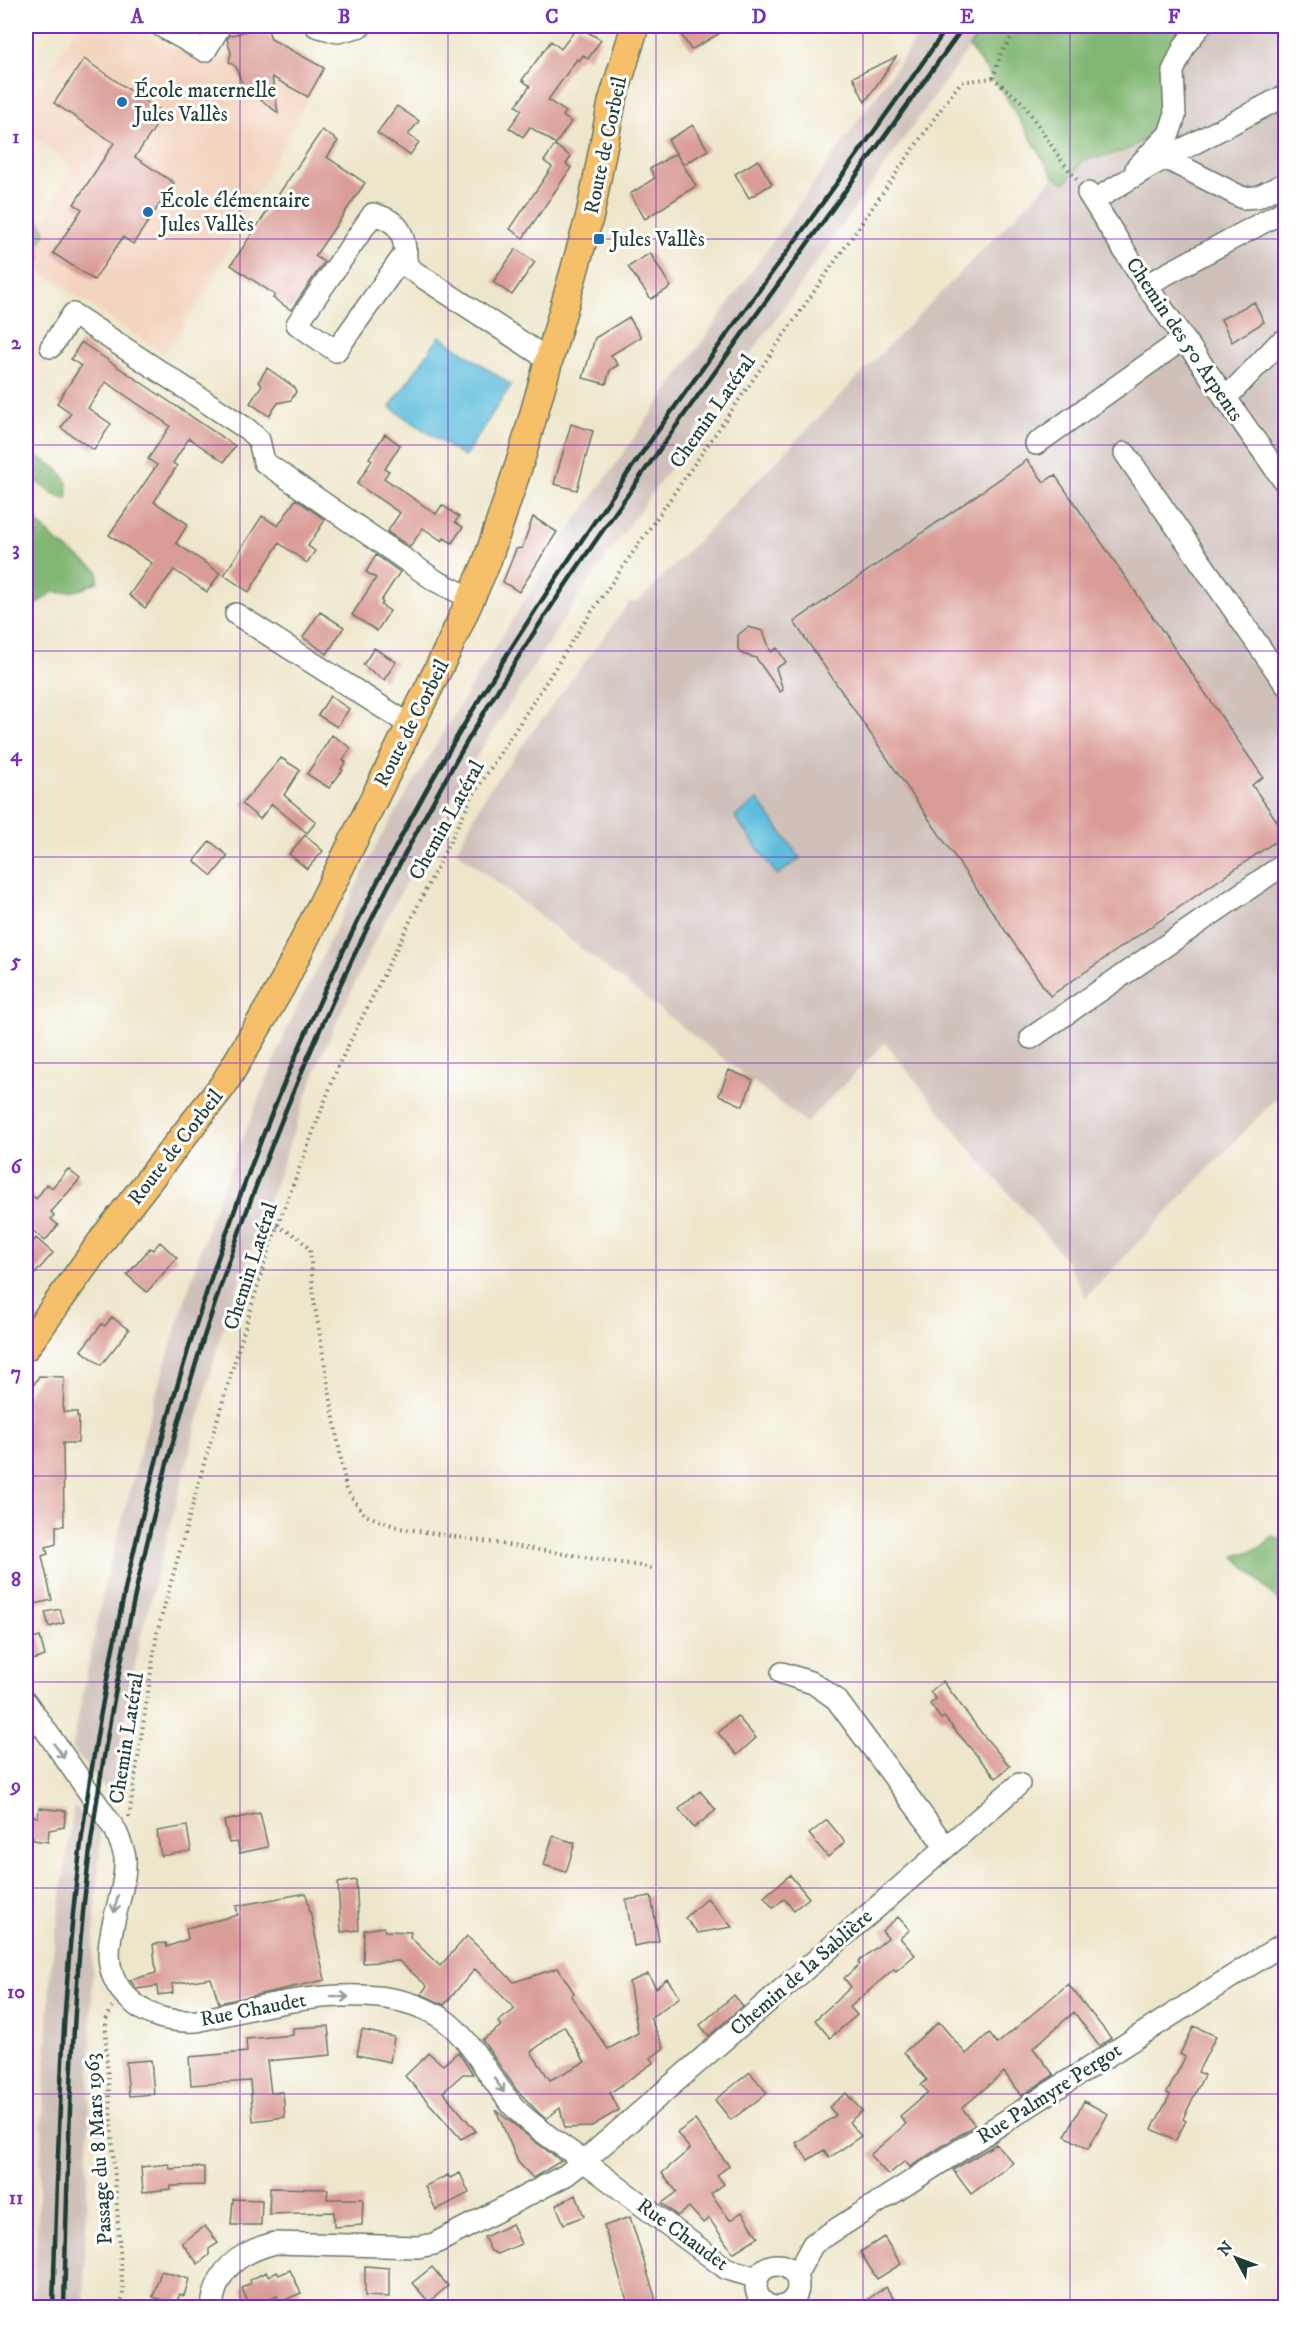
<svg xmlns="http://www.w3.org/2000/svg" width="1311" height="2333" viewBox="0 0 1311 2333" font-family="'IM FELL DW Pica',serif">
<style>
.built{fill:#f3d4be}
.industrial{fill:#cfc0ba}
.forest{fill:#82b773;stroke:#507a54;stroke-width:1.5}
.water{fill:#5fbedd;stroke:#3f7e88;stroke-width:1.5}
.building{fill:#da9c96;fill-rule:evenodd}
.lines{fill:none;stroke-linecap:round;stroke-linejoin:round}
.minor-casing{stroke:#677868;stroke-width:24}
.major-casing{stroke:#677868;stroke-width:30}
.path{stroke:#677868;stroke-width:4;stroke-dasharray:1.5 4.5;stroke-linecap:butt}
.minor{stroke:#fff;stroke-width:21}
.major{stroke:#f6c06b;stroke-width:27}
.rail{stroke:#1f3d34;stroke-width:4.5}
.oneway{stroke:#8f9e9a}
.grid{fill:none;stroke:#7b2cbf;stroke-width:1.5;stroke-opacity:0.55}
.poi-dot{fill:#1f6fb2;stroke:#fff;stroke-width:2}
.labels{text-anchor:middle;stroke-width:6;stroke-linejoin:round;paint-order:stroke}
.poi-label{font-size:21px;fill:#1f3d34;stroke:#fff;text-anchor:start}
.street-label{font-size:21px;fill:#1f3d34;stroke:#fff}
.neatline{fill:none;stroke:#7b2cbf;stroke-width:2}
.grid-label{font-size:20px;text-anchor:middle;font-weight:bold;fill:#7b2cbf}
</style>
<rect width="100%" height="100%" fill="#fff"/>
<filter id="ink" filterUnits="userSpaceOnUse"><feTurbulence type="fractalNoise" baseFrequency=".0167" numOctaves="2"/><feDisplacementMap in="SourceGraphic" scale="12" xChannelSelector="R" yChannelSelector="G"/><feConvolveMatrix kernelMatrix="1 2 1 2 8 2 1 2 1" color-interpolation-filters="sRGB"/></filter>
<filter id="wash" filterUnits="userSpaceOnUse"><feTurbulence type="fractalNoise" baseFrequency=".008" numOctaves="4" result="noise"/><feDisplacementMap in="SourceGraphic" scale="24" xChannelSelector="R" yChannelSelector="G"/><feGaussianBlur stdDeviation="1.35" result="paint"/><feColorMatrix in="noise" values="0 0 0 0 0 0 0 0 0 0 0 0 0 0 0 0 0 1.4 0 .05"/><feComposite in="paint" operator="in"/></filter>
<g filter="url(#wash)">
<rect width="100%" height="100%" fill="#eee6ca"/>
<path class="built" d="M77 26H133L208 65 231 56 226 37 267 26 272 42 324 68 202 298 164 354 26 262V256L72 168 26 130V111Z"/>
<path class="industrial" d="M925 26H984L574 603 458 786 374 942 321 1056 221 1334 140 1639 111 1796 72 1748 104 1588 154 1400 212 1214 288 1027 377 844 471 686 569 530Z
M1184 26H1285V1089L1086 1297 1064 1257 973 1152 885 1043 806 1123 456 851 488 791 630 602H638L1054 177 1065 183 1085 159 1116 156 1165 120V70L1174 39Z
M74 1806 101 1832 93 1950 84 2307H33L51 1967Z"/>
<path class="forest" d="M984 26H1184C1164 54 1163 86 1165 119 1138 148 1125 155 1085 159L1065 183 1054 177 1003 92 969 47Z
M30 216 41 222 45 233C40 242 35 249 41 259L26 284V220Z
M26 450C47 464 73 470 67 499 52 498 41 480 26 475Z
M26 514 34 519 56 541 98 571V581C83 590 70 594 53 592L26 611Z
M1272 1536 1285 1542V1608L1235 1556 1263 1547Z"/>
<path class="water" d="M440 336 511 385 464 457 390 407Z
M758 800 800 858 777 875 735 817Z"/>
<g id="blocks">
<path class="building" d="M264 26H267L271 39 324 68 308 97 272 77 278 113 243 86 236 67 229 62 231 53 227 39 229 36Z
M578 26 601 40 588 59 583 55 579 61 577 59 548 100 566 112 563 116 571 122 556 144 530 127 523 137 509 128 522 110 516 106 530 86 522 80 551 41 561 49Z
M676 26H732L691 50Z
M896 57 865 102 853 77Z
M84 59 164 114 135 157 174 183 133 244 123 237 94 280 53 253 82 209 74 204 114 143 54 103Z
M397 106 419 121 408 135 419 142 410 155 377 133Z
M693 125 708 150 683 165 668 140Z
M322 130 338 141 327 157 365 183 315 256 324 262 291 310 273 298 275 295 231 265Z
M555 145 571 157 566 164 571 168 523 238 510 229 552 167 544 161Z
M676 153 696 186 645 219 630 194 655 178 650 169Z
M758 160 772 184 749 198 735 174Z
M516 249 535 262 512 295 493 282Z
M650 253 671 287 651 299 628 267Z
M1254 302 1264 322 1232 342 1221 319Z
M629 317 641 337 611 355 618 365 610 370 606 384 583 378 595 338Z
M81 342 235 446 224 462 189 438 173 463 177 466 154 502 188 524 176 543 220 573 207 592 174 570 145 608 129 595 152 563 109 535 157 465 148 459 170 426 106 382 88 408 111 424 94 450 61 428 71 413 57 403 81 366 71 359Z
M267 368 294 387 296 392 291 400 278 403 269 416 250 403 262 385 258 382Z
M571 424 593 431 577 490 554 484Z
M385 434 400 445 385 469 389 471 384 478 436 514 442 505 459 517 455 522 463 527 452 543 444 538 442 541 423 528 410 547 387 532 400 513 357 484 372 460 369 458Z
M1027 460 1044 482 1055 475 1263 777 1252 785 1286 834 1050 996 794 622Z
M296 499 325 520 308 546 315 551 307 563 279 543 249 592 224 575 262 516 278 526Z
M533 517 557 532 519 592 503 582 516 549 522 548Z
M376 555 400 572 381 601 383 603 381 605 390 611 377 631 352 615 376 578 366 572Z
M320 612 344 627 327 654 303 637Z
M748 627 763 631 771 652 777 648 786 662 776 668 783 690 780 692 756 658 742 654 738 649V635Z
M374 648 396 662 384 680 363 665Z
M330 696 349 709 337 727 318 715Z
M332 735 351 748 343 760 346 762 341 769 343 770 329 788 307 774Z
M281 758 300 770 284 795 316 822 307 833 272 804 260 819 242 804Z
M305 835 323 851 307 869 289 854Z
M210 841 228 856 212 876 194 861Z
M729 1070 753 1080 743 1106 719 1095Z
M68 1169 80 1179 51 1212 54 1215 51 1219 58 1225 45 1241 26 1225V1190L36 1199 47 1184 52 1188Z
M36 1238 53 1253 26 1284V1250Z
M160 1242 177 1258 147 1292 127 1275 150 1248 153 1250Z
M112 1317 129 1330 101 1365 81 1350 102 1324 105 1326Z
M39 1376 64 1377 63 1412H77V1417H79L78 1443H63L64 1526H56V1544L46 1547 48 1554 42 1556 52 1600 30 1605 26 1587V1397Z
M60 1609 64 1623 49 1627 45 1612Z
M40 1637 45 1656 26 1662V1641Z
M943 1681 983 1735 1010 1766 996 1778 944 1717 941 1719 930 1704 936 1699 930 1692Z
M737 1716 756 1738 737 1755 718 1733Z
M700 1791 716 1810 694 1828 679 1809Z
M39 1808 66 1811 64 1827 49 1830 48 1842 33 1840V1836L26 1835V1815L38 1817Z
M260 1813 268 1847 240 1853 237 1842 229 1843 224 1821Z
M827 1820 845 1842 828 1857 809 1834Z
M187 1826 191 1851 161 1856 157 1831Z
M553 1836 575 1843 566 1872 544 1865Z
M790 1875 809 1898 794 1910 784 1899 773 1908 764 1897Z
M356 1880 359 1930 341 1932 338 1883Z
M306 1893 325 1980 219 2003 211 1978 172 1984 173 1993 158 1995 157 1986 137 1989 130 1980 156 1973 153 1944 166 1943 167 1947 188 1939 186 1928 238 1915 236 1906Z
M651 1896 659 1941 634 1946 626 1900Z
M707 1898 732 1927 698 1933 685 1918Z
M898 1917 910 1930 900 1938 915 1955 896 1971 894 1969 850 2007 857 2015 830 2038 815 2020 851 1987 844 1978 860 1964 858 1962 888 1938 882 1931Z
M384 1927 385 1931 411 1932 410 1937 440 1966 467 1936 514 1982 558 1968 574 1993 571 1996 608 2049 638 2033 629 1982 648 1974 656 1988 667 1979 680 1997 650 2018 664 2048 651 2058 654 2062 610 2093 619 2110 590 2127 565 2128 560 2108 546 2119 539 2113 516 2089 482 2040 501 2026 498 2022 515 2009 475 1969 444 2005 421 1994 427 1986 399 1961 363 1963 364 1930ZM564 2026 585 2062 550 2080 531 2052Z
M1068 1984 1111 2038 1099 2046 1074 2012 1033 2048 1054 2075 1021 2096 1004 2072 962 2108 975 2125 910 2167 905 2161 888 2175 870 2155 906 2124 900 2116 928 2092 921 2085 927 2080 904 2052 939 2022 966 2054 989 2033 997 2044Z
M734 1995 743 2006 709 2036 700 2025Z
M328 2026 331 2055 267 2061 271 2093 283 2092 285 2117 253 2121 250 2081 191 2085 189 2057 247 2052 246 2039 293 2035V2028Z
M1194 2026 1216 2036 1198 2072 1204 2075 1183 2119 1186 2121 1175 2141 1152 2129 1170 2095 1167 2093 1185 2057 1180 2054Z
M362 2030 394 2037 390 2062 357 2055Z
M458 2052 473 2074H463L443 2092 476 2131 461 2139 405 2076 429 2053 443 2065Z
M151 2060 154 2094 129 2096 126 2062Z
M750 2072 767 2093 731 2120 715 2100Z
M846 2093 862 2111 849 2122 861 2136 829 2158 824 2150 808 2160 796 2143 836 2115 829 2107Z
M1084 2101 1108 2114 1088 2149 1065 2136Z
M496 2110 533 2140 561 2161 533 2178 518 2162Z
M695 2120 729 2166 717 2175 724 2184 711 2194 730 2220 742 2212 758 2237 733 2253 709 2218 703 2223 689 2207 677 2216 662 2203 677 2192 662 2173 690 2149 677 2133Z
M996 2144 1013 2163 971 2194 953 2170Z
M169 2164 170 2169 204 2167V2185L171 2186V2189L143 2192 141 2167Z
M460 2173 469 2193 436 2210 425 2186 448 2175 450 2178Z
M270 2188 328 2189 327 2199H363L362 2225 334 2227V2212L269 2214Z
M576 2195 584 2216 564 2224 556 2205Z
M233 2199 262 2200 261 2225H231Z
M630 2217 633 2226 658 2307H629L604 2226Z
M512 2224 521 2244 498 2254 491 2251 484 2237Z
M205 2226 218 2243 209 2249V2255L198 2264 182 2243Z
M884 2237 901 2264 877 2279 860 2252Z
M365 2266 389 2268V2297L365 2296Z
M432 2267 448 2286 429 2302 412 2283Z
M290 2270 301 2293 280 2302 277 2296 250 2307 242 2288 251 2283 250 2280 266 2272 268 2276 277 2271 279 2275Z
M161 2271 189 2279 184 2296 180 2294 176 2304 153 2297Z
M886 2287 899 2307H856Z"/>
</g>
</g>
<g filter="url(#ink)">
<use href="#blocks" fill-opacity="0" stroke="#677868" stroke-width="1.5"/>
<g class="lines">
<g class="minor-casing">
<path id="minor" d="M161 26 205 51 220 26
M316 26 338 32 361 26
M1165 158 1243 198 1257 197 1286 183
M1136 168 1169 134 1175 116 1173 71 1185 45 1200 26
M1088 193 1146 285 1286 484
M1093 201 1149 167 1286 95
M406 252 336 351 297 324 373 214C405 222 404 238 407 267L549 360
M1146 285 1286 210
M51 347 73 314 247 429 259 440 264 462 436 581 471 598
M1225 399 1278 344 1286 339
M1036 444 1183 339
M1125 453 1286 685
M236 614 410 725
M1031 1038 1286 863
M782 1673 813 1683 836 1699 945 1846
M26 1702 116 1831C119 1840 124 1849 125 1858 128 1905 85 1958 129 1999 149 2018 170 2022 197 2021 268 2005 378 1974 443 2019 472 2039 491 2082 514 2107 535 2129 565 2147 589 2165 635 2200 681 2235 727 2269L758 2278
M756 2286a21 21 0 1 1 42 0a21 21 0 1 1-42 0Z
M796 2275 813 2244 1286 1942
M212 2308C215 2270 239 2252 275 2243L418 2247 434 2244 566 2175 584 2161 1019 1784"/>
</g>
<g class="major-casing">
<path id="major" d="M26 1347 106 1235 224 1084 281 987 449 647 486 564 521 459 590 215 612 102 635 26"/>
</g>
<path class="path" d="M993 78 1001 53 1019 26
M277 1226 298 1237 310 1250 314 1301 346 1489 365 1515 400 1528 653 1568
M129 1817 157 1633 205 1460 269 1248 339 1064 472 797 586 620 943 106 961 82 993 78 1023 103 1061 160 1077 180
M112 2007 106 2020V2050L123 2293 121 2308"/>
<use href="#minor" class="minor"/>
<use href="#major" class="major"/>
<path class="rail" d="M53 2308C58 2152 61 1997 81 1843 132 1451 260 1070 461 730 606 484 787 261 948 26
M64 2308C68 2152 71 1996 91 1842 144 1453 270 1079 468 740 533 627 609 521 684 415 777 285 871 156 964 26"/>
</g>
<defs><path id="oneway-shaft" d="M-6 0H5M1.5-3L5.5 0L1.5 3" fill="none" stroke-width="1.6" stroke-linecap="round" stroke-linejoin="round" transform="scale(1.5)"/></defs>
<g class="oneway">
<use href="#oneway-shaft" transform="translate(59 1751) rotate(55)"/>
<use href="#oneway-shaft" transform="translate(116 1904) rotate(103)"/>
<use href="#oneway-shaft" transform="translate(340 1997)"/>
<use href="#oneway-shaft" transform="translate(499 2085) rotate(56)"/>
</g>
</g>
<path class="grid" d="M240 26V2308M448 26V2308M656 26V2308M863 26V2308M1070 26V2308M26 239H1286M26 445H1286M26 651H1286M26 857H1286M26 1063H1286M26 1270H1286M26 1476H1286M26 1682H1286M26 1888H1286M26 2094H1286"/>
<g class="poi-dot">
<circle cx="122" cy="102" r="6"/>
<circle cx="148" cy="212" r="6"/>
<rect x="593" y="233" width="12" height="12" rx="3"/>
</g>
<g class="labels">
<g class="poi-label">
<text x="134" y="97">École maternelle<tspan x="134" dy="24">Jules Vallès</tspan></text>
<text x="160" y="207">École élémentaire<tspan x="160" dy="24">Jules Vallès</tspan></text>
<text x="611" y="246">Jules Vallès</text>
</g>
<g class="street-label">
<text transform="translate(605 145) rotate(-78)" y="7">Route de Corbeil</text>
<text transform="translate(1185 339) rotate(56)" y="7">Chemin des 50 Arpents</text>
<text transform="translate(712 411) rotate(-55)" y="7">Chemin Latéral</text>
<text transform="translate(411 723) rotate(-63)" y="7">Route de Corbeil</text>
<text transform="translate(446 820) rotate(-61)" y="7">Chemin Latéral</text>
<text transform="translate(175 1147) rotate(-52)" y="7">Route de Corbeil</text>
<text transform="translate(250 1266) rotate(-72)" y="7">Chemin Latéral</text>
<text transform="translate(126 1738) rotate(-81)" y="7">Chemin Latéral</text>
<text transform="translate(801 1972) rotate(-41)" y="7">Chemin de la Sablière</text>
<text transform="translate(253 2009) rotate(-11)" y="7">Rue Chaudet</text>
<text transform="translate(1049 2093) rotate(-33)" y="7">Rue Palmyre Pergot</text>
<text transform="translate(98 2149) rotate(-94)" y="7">Passage du 8 Mars 1963</text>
<text transform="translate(683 2234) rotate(36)" y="7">Rue Chaudet</text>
</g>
</g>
<rect width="1311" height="2333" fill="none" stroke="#fff" stroke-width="66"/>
<g transform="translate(1236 2258) rotate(311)" stroke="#ffffff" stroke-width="4.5" paint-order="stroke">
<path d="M0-4.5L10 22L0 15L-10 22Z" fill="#1f3d34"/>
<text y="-9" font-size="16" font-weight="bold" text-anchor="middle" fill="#1f3d34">N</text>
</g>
<rect x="33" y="33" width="1245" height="2267" class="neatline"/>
<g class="grid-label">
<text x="137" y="23">A</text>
<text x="344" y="23">B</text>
<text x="552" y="23">C</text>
<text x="759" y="23">D</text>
<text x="967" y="23">E</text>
<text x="1174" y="23">F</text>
<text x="16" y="143">1</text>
<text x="16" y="349">2</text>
<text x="16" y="555">3</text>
<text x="16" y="761">4</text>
<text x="16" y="967">5</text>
<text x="16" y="1173">6</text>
<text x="16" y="1379">7</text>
<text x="16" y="1586">8</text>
<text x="16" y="1792">9</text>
<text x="16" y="1998">10</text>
<text x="16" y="2204">11</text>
</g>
</svg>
